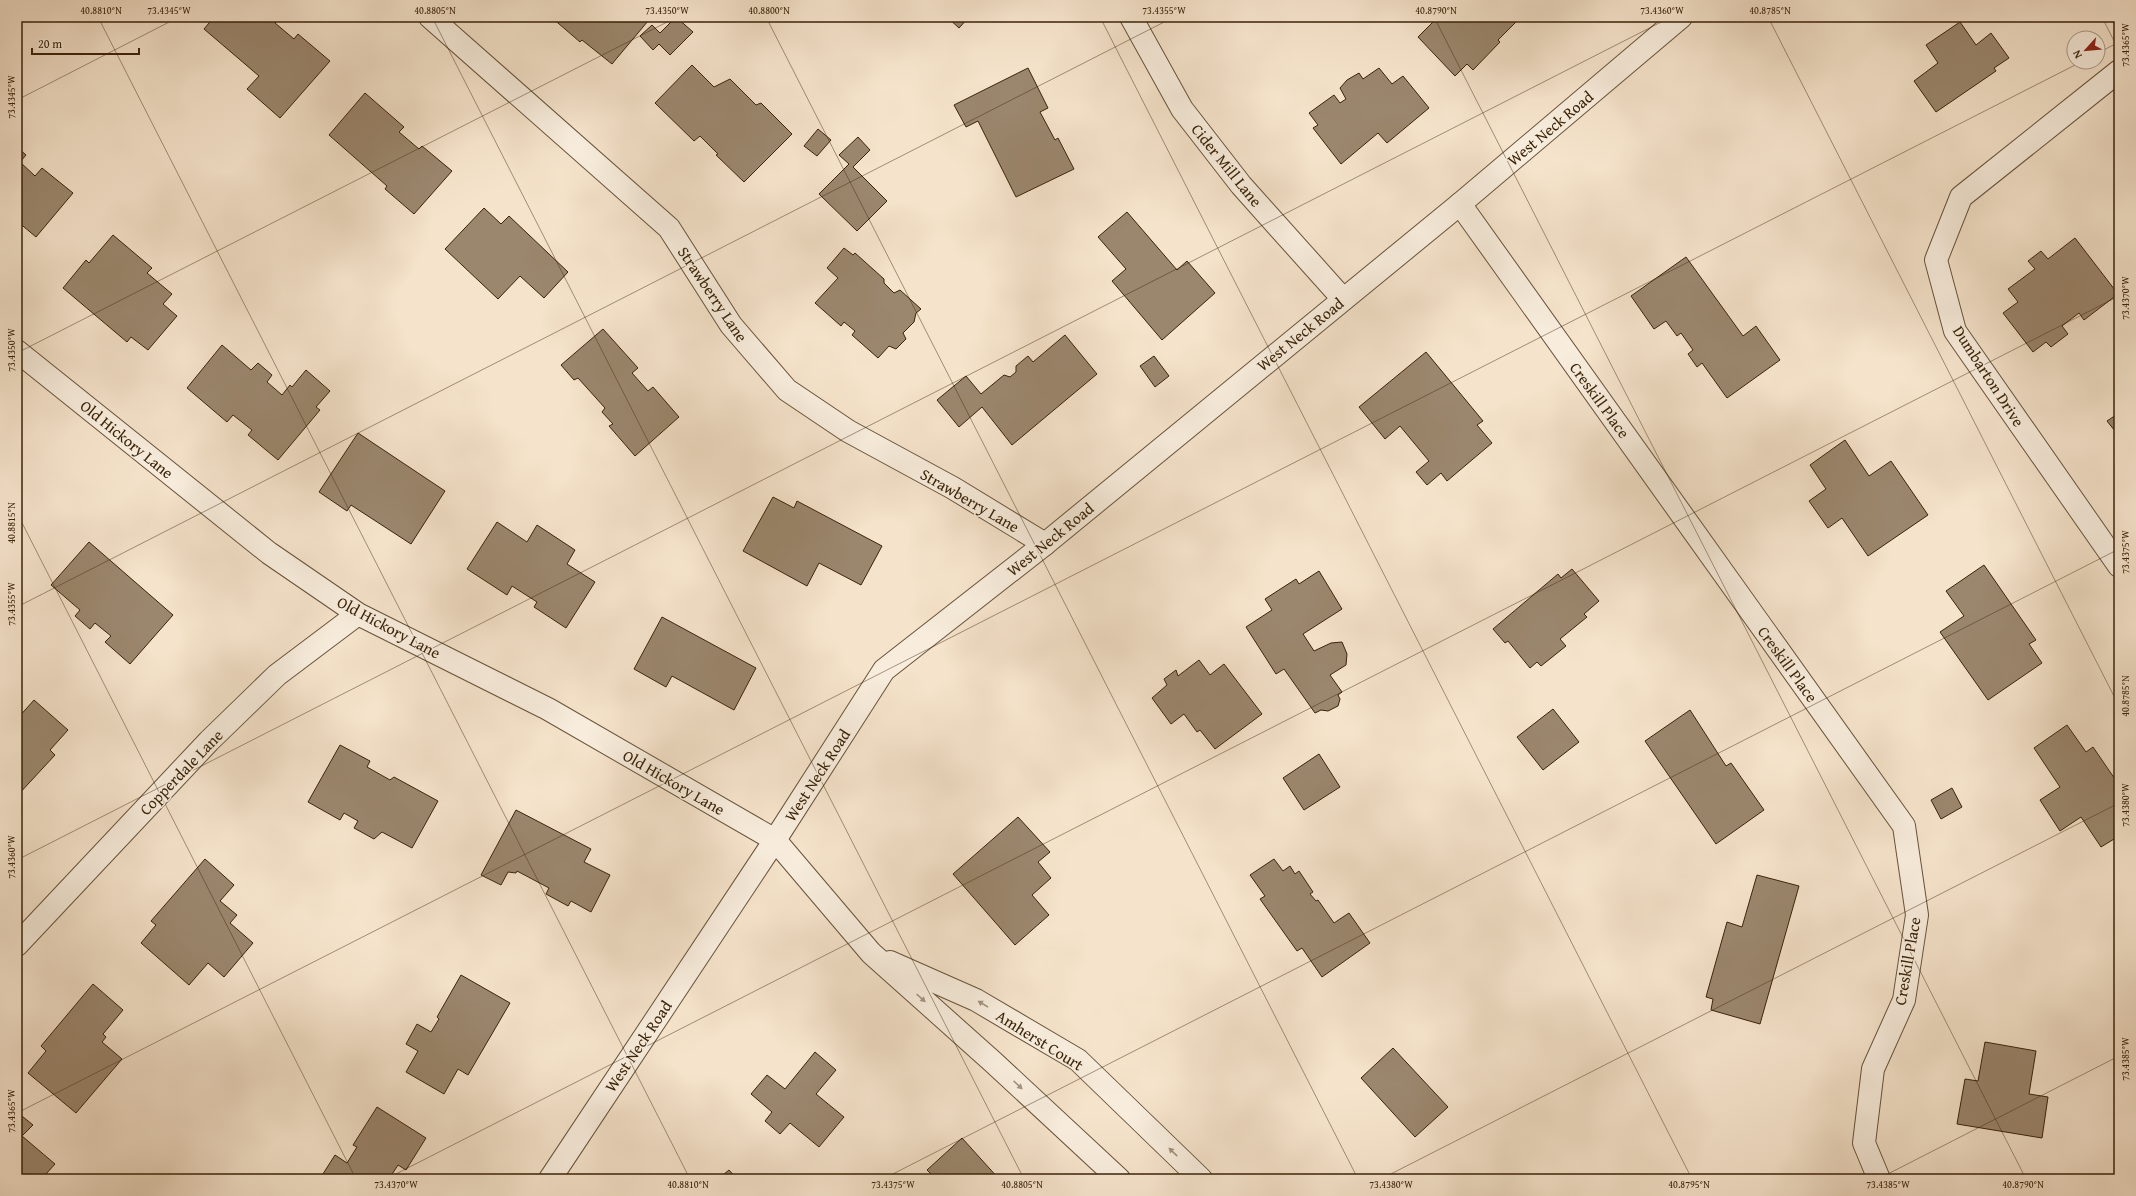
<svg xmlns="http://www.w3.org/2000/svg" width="2136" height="1196" viewBox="0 0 2136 1196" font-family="'Gentium Book Plus',serif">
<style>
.building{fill:#9b876e;stroke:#392309}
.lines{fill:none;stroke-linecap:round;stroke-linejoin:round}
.minor-casing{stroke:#68533a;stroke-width:24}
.tertiary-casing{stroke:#68533a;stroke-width:24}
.minor{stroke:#f8eddd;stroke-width:22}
.tertiary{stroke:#f8eddd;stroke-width:22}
.oneway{fill:#a2927e}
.ticks{fill:none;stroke:#392309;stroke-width:1;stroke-opacity:0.45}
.labels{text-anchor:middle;stroke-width:3;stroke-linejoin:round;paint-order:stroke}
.street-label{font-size:16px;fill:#392309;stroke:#f8eddd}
.neatline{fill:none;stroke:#392309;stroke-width:1.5}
.ticks-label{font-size:10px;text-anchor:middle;fill:#392309}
</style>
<rect width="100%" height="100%" fill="#f5e3cb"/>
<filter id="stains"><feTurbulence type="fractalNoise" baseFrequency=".005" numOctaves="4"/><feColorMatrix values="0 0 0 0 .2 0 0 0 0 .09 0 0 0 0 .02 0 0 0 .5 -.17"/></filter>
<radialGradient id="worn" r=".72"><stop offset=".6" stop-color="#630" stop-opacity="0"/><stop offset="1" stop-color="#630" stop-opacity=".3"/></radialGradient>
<path class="building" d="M214 17H279L275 23 294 39 298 34 330 61 280 118 247 89 259 76 204 29Z
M551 17H643L648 21 612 64 582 40 580 42Z
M676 17 693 32 670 55 659 44 653 50 640 36 652 25 660 33Z
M947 17H969L959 28Z
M1438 17H1521L1498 40 1500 42 1473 70 1467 64 1455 76 1418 37Z
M1960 22 1976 45 1991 33 2009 58 1994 68 1996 71 1936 112 1914 81 1938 63 1926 45Z
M692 65 714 87 730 79 756 105 761 103 792 134 744 182 716 155 718 154 700 136 694 141 655 103Z
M1028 68 1048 108 1040 112 1055 140 1058 138 1074 169 1016 197 978 121 966 127 954 105Z
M1379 68 1392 84 1403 76 1429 108 1387 143 1378 133 1341 164 1313 128 1318 125 1309 113 1334 95 1340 103 1346 99 1340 88 1347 80 1359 73 1363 79Z
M365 93 404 127 399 132 419 149 422 146 452 171 414 214 385 189 387 186 329 135Z
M818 129 831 140 817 156 804 146Z
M858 137 870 150 853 167 887 201 857 231 819 194 849 164 839 155Z
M17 147 26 155 20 162 35 176 42 168 73 193 36 237 17 221Z
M484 208 501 224 509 216 568 272 544 298 520 276 498 299 445 249Z
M1127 212 1177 270 1187 261 1215 293 1162 340 1112 281 1126 269 1098 237Z
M113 235 152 268 147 273 172 294 163 304 177 316 148 350 131 337 127 342 63 288 86 260 89 263Z
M2075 238 2118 294 2084 320 2079 313 2062 326 2068 334 2051 347 2046 342 2033 352 2003 313 2018 302 2008 289 2035 269 2028 261 2041 251 2048 259Z
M844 248 853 255 855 253 884 279V283L894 293 900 290 921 309 916 313 914 322 903 333 906 339 896 349 889 346 878 358 852 335 855 331 844 322 841 326 815 303 838 278 827 268Z
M1686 257 1743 336 1756 326 1780 360 1727 398 1702 363 1697 367 1688 354 1693 350 1681 333 1677 336 1666 321 1654 329 1631 296Z
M603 329 638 368 632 373 648 391 653 387 679 417 635 456 609 426 613 424 602 412 605 408 578 378 574 380 561 365Z
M1065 335 1097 374 1012 445 982 407 959 427 937 400 966 376 981 394 1004 375 1010 377 1016 372V366L1028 356 1033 362Z
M222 345 251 370 258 363 272 375 267 382 282 395 290 385 292 387 306 370 330 391 316 407 320 410 278 460 248 435 252 430 233 415 227 422 187 388Z
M1426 352 1483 421 1477 425 1492 443 1447 481 1441 473 1427 485 1416 472 1429 461 1400 426 1385 439 1359 407Z
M1154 356 1169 376 1155 387 1140 366Z
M2119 413V436L2107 421Z
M358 433 445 491 411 544 351 505 347 511 319 492Z
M1845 440 1869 476 1891 461 1928 515 1868 556 1842 518 1828 528 1809 501 1826 489 1810 465Z
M773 497 794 508 797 501 882 546 861 585 819 563 807 586 743 551Z
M497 522 527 542 537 525 575 550 567 564 595 582 566 628 534 607 537 602 512 586 507 595 467 569Z
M89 542 173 615 130 664 105 642 111 636 95 623 90 629 75 616 80 610 51 585Z
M1984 565 2036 640 2029 644 2042 663 1988 700 1940 632 1964 616 1946 591Z
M1572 569 1599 601 1584 614 1587 617 1560 639 1566 646 1541 666 1537 662 1530 668 1508 641 1505 643 1493 629 1558 574 1561 578Z
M1319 571 1342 609 1303 634 1314 651 1331 643 1342 642 1347 654 1346 665 1330 675 1342 692 1338 695 1340 699 1338 706 1328 711 1321 710 1315 713 1284 669 1276 674 1246 627 1272 610 1265 599 1296 579 1299 584Z
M662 617 756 668 734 710 672 676 666 687 634 669Z
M1199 660 1210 675 1224 664 1262 714 1215 749 1200 730 1197 732 1184 714 1171 724 1152 698 1167 685 1164 679 1176 670 1178 676Z
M34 700 68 730 50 750 55 755 17 796V719Z
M1553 709 1579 742 1543 770 1517 737Z
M1690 710 1726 766 1731 763 1764 810 1716 844 1645 741Z
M2067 725 2086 752 2093 747 2119 785V836L2101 847 2081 817 2060 831 2040 800 2060 787 2034 748Z
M340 745 370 761 367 767 390 780 394 777 438 801 412 848 382 832 374 839 354 828 358 821 344 813 340 820 308 802Z
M1319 754 1340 787 1304 810 1283 778Z
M1952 788 1962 807 1941 819 1931 800Z
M516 810 591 849 584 862 610 875 591 912 571 901 568 906 546 894 549 888 517 871 516 873 508 872 501 885 481 875Z
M1018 817 1050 852 1038 862 1051 878 1032 895 1049 915 1015 945 953 874Z
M205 859 234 885 220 901 237 915 230 923 253 943 224 977 208 963 189 985 141 943 156 925 151 921Z
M1274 859 1283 871 1290 866 1295 874 1299 871 1313 892 1310 894 1316 901 1318 900 1334 923 1349 913 1370 943 1322 977 1302 948 1297 951 1260 899 1265 896 1250 875Z
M1757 875 1799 886 1760 1024 1711 1010 1713 999 1706 997 1727 922 1742 927Z
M461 975 510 1003 468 1075 458 1069 444 1094 406 1072 418 1051 406 1044 417 1024 431 1032 439 1019 437 1017Z
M93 984 123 1010 103 1034 106 1037 102 1042 122 1059 76 1113 28 1073 46 1051 41 1046Z
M1985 1042 2036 1051 2029 1094 2048 1097 2042 1138 1957 1124 1965 1079 1978 1081Z
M1393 1048 1448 1107 1415 1137 1361 1078Z
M815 1052 836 1070 816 1094 844 1117 819 1147 790 1123 780 1134 765 1121 772 1112 751 1094 767 1075 785 1089Z
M377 1107 426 1138 406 1170 398 1165 389 1179H324L321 1177 335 1155 347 1163 357 1147 353 1145Z
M17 1112 33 1125 22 1136 55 1164 46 1174 52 1179H17Z
M962 1138 999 1179H936L927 1170Z
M729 1170 737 1179H718Z"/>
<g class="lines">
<g class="minor-casing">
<path id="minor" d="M430 17 669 228 731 325 787 390 848 431 953 488 1045 544
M1131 17 1182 109 1241 185 1343 299
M2119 71 1961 197 1936 260 1955 331 2119 566
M1460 204 1904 826 1917 915 1904 1000 1873 1069 1864 1143 1879 1179
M17 351 269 553 358 614 548 709 775 840 871 953 993 1062 1119 1179
M17 945 209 741 277 675 358 614
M890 962 976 1000 1078 1060 1201 1179"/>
</g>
<g class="tertiary-casing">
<path id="tertiary" d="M550 1179 775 840 884 670 1045 544 1460 204 1681 17"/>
</g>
<use href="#minor" class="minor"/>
<use href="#tertiary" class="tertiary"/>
</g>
<defs><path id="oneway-solid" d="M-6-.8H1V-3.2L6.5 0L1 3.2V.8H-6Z"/></defs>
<g class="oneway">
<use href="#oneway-solid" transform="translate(921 998) rotate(42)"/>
<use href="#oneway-solid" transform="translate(983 1004) rotate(-149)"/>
<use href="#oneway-solid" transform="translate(1018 1085) rotate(43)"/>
<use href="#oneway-solid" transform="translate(1173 1152) rotate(-136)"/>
</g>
<path class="ticks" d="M98 17 690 1179M432 17 1024 1179M766 17 1358 1179M1100 17 1692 1179M1434 17 2026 1179M1768 17 2119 706M2102 17 2119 51M2098 53 2119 42M17 100 179 17M17 353 677 17M17 513 356 1179M17 607 1174 17M17 860 1671 17M17 1113 2081 62M17 1169 22 1179M386 1179 2119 296M883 1179 2119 549M1381 1179 2119 803M1878 1179 2119 1056"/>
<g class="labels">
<g class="street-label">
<text transform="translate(1550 128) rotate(-40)" y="6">West Neck Road</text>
<text transform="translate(1227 165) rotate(51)" y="6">Cider Mill Lane</text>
<text transform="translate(713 294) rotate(56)" y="6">Strawberry Lane</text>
<text transform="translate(1300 334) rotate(-39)" y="6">West Neck Road</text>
<text transform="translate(1989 376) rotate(57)" y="6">Dumbarton Drive</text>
<text transform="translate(1600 400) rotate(54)" y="6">Creskill Place</text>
<text transform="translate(127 439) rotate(39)" y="6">Old Hickory Lane</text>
<text transform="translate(970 500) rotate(30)" y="6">Strawberry Lane</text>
<text transform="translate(1050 539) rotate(-39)" y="6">West Neck Road</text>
<text transform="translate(389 627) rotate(28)" y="6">Old Hickory Lane</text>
<text transform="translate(1788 664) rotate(54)" y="6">Creskill Place</text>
<text transform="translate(181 772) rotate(-46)" y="6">Copperdale Lane</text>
<text transform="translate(817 775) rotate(-57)" y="6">West Neck Road</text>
<text transform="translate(674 782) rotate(30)" y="6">Old Hickory Lane</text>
<text transform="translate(1907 961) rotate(-80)" y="6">Creskill Place</text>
<text transform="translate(1040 1040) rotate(32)" y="6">Amherst Court</text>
<text transform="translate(638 1046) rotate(-56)" y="6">West Neck Road</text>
</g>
</g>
<rect width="2136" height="1196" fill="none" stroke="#f5e3cb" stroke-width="44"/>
<g transform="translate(2086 50) rotate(243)"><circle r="19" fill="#f8eddd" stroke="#ac9c88"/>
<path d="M0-3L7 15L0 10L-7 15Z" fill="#8f2418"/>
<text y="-6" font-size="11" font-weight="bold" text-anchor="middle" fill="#392309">N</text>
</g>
<path d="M32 48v6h107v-6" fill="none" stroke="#392309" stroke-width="2"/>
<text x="38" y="48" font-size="12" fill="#392309" stroke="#f8eddd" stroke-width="3" paint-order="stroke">20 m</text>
<rect x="22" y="22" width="2092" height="1152" class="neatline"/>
<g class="ticks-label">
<text x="101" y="14">40.8810°N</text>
<text x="169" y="14">73.4345°W</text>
<text x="435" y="14">40.8805°N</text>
<text x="667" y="14">73.4350°W</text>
<text x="769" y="14">40.8800°N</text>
<text x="1164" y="14">73.4355°W</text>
<text x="1436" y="14">40.8790°N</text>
<text x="1662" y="14">73.4360°W</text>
<text x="1770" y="14">40.8785°N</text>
<text transform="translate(2125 45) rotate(-90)" y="4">73.4365°W</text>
<text transform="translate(11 97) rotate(-90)" y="4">73.4345°W</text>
<text transform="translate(2125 298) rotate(-90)" y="4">73.4370°W</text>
<text transform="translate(11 350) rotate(-90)" y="4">73.4350°W</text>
<text transform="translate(11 523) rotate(-90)" y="4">40.8815°N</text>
<text transform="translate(2125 552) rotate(-90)" y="4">73.4375°W</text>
<text transform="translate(11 604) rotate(-90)" y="4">73.4355°W</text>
<text transform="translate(2125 696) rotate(-90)" y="4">40.8785°N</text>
<text transform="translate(2125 805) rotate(-90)" y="4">73.4380°W</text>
<text transform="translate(11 857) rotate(-90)" y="4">73.4360°W</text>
<text transform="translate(2125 1059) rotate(-90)" y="4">73.4385°W</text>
<text transform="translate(11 1111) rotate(-90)" y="4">73.4365°W</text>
<text x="396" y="1188">73.4370°W</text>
<text x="688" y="1188">40.8810°N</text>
<text x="893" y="1188">73.4375°W</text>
<text x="1022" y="1188">40.8805°N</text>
<text x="1391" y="1188">73.4380°W</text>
<text x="1689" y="1188">40.8795°N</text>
<text x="1888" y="1188">73.4385°W</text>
<text x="2023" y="1188">40.8790°N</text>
</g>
<rect width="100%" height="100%" filter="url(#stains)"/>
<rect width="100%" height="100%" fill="url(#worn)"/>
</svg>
